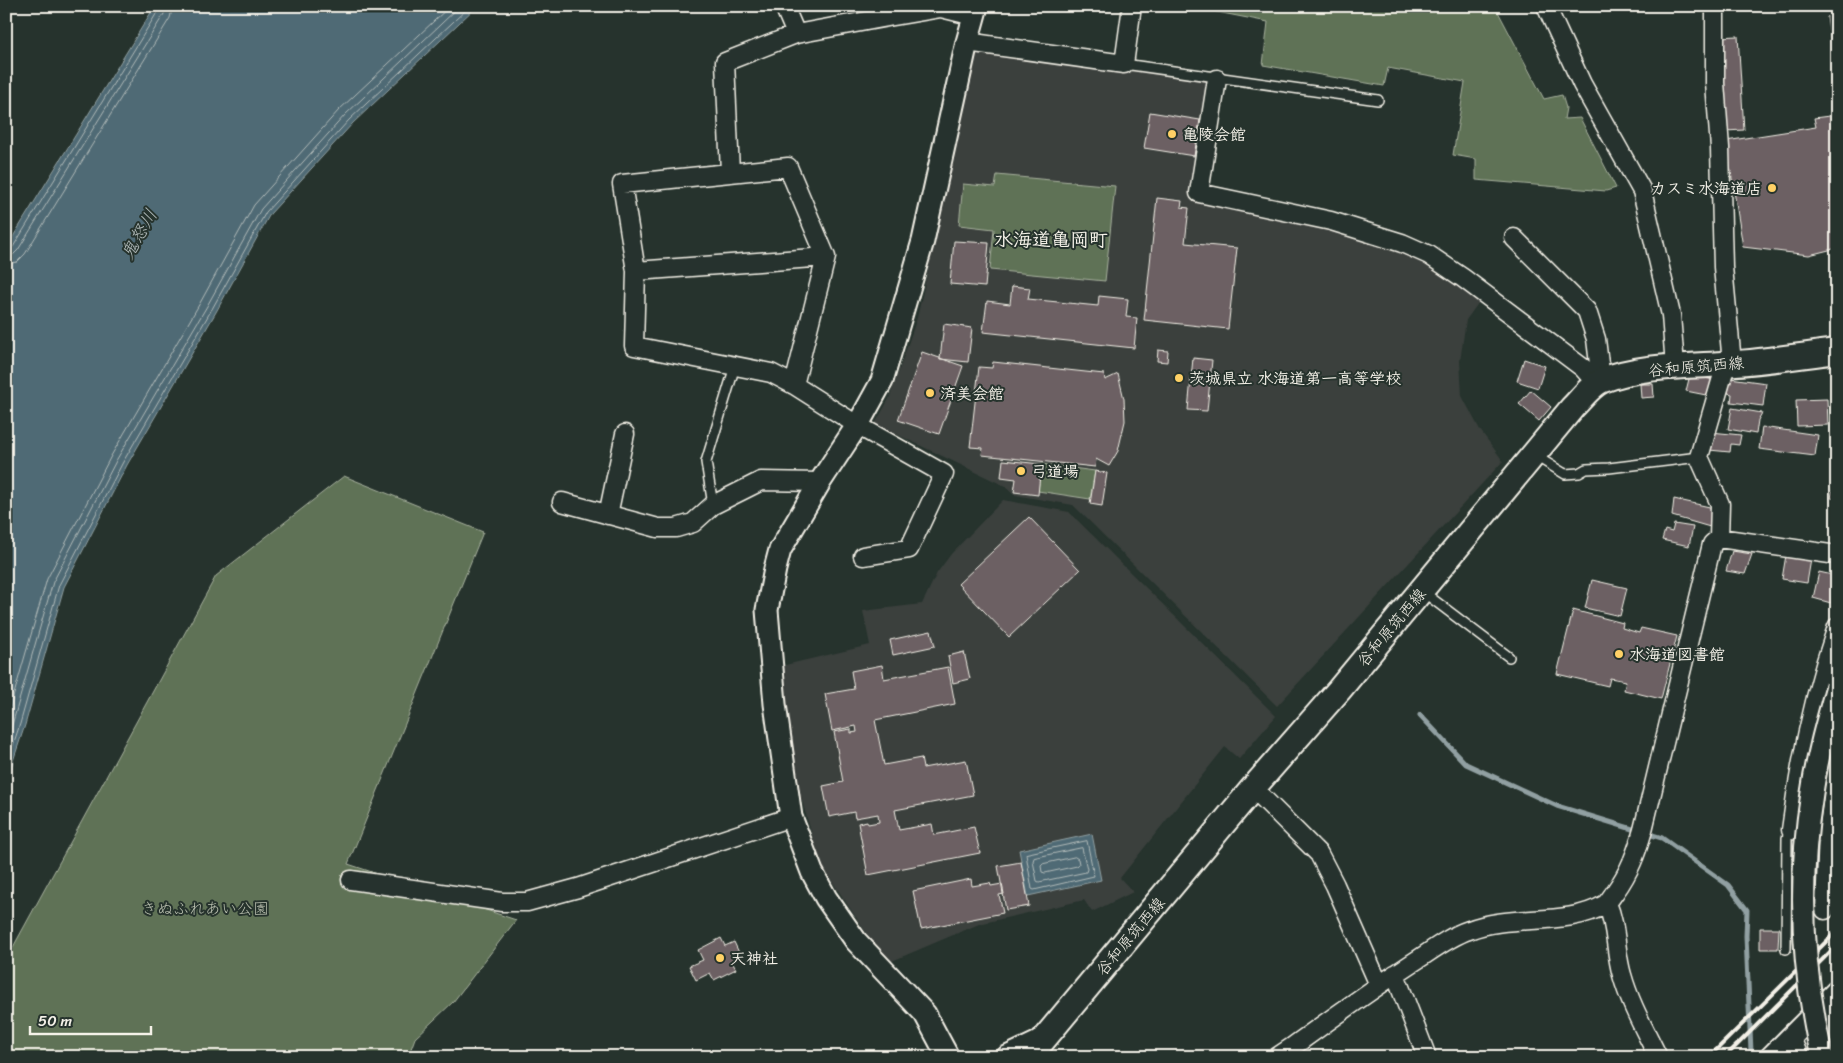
<svg xmlns="http://www.w3.org/2000/svg" width="1843" height="1063" viewBox="0 0 1843 1063" font-family="Sriracha,'Klee One',sans-serif">
<style>
.built{fill:#3b403d}
.green{fill:#5e7256;stroke:#a9b29f}
.water{fill:#4f6a74;stroke:#91a0a2}
.lines{fill:none;stroke-linecap:round;stroke-linejoin:round}
.shore{stroke:#b2bbba;stroke-width:1}
.stream{stroke:#91a0a2;stroke-width:5}
.building{fill:#6c6063;stroke:#f4f1e8}
.service-casing{stroke:#f4f1e8;stroke-width:12}
.minor-casing{stroke:#f4f1e8;stroke-width:21}
.tertiary-casing{stroke:#f4f1e8;stroke-width:25}
.secondary-casing{stroke:#f4f1e8;stroke-width:28}
.service{stroke:#26332d;stroke-width:9}
.minor{stroke:#26332d;stroke-width:18}
.tertiary{stroke:#26332d;stroke-width:21}
.secondary{stroke:#26332d;stroke-width:24}
.rail{stroke:#f4f1e8;stroke-width:4}
.tertiary-bridge-casing{stroke:#f4f1e8;stroke-width:25;stroke-linecap:butt}
.tertiary-bridge{stroke:#26332d;stroke-width:21}
.poi-dot{fill:#ffd166;stroke:#26332d;stroke-width:2}
.labels{text-anchor:middle;stroke-width:4;stroke-linejoin:round;paint-order:stroke}
.poi-label{font-size:16px;font-weight:bold;fill:#f4f1e8;stroke:#26332d;text-anchor:start}
.street-label{font-size:16px;fill:#f4f1e8;stroke:#26332d}
.park-label{font-size:16px;fill:#b8beae;stroke:#26332d}
.water-label{font-size:18px;font-style:italic;fill:#b2bbba;stroke:#26332d}
.quarter-label{font-size:19px;font-weight:bold;fill:#f4f1e8;stroke:#26332d}
</style>
<rect width="100%" height="100%" fill="#26332d"/>
<filter id="ink" filterUnits="userSpaceOnUse"><feTurbulence type="fractalNoise" baseFrequency=".02" numOctaves="2"/><feDisplacementMap in="SourceGraphic" scale="10" xChannelSelector="R" yChannelSelector="G"/><feConvolveMatrix kernelMatrix="1 2 1 2 8 2 1 2 1" color-interpolation-filters="sRGB"/></filter>
<g filter="url(#ink)">
<path class="built" d="M972 47 1213 81 1194 199 1305 221 1415 254 1456 280 1479 302 1466 320 1460 361 1462 396 1480 430 1503 461 1277 706 1073 505 1015 495 1005 486 875 424 889 399 917 318 949 177 962 111Z
M1003 500 1069 512 1276 716 1239 759 1225 747 1120 878 1133 892 1092 912 1084 900 979 924 892 961 878 948 867 934 824 869 814 842 797 784 781 666 870 645 863 611 922 604 937 573 951 554Z"/>
<path class="green" d="M1208 6H1495L1544 99 1562 95 1566 108 1564 119 1580 118 1616 188 1606 191 1476 180V159L1453 155 1465 82 1388 68 1384 86 1263 65 1268 22 1207 10Z
M997 175 1115 186 1105 281 990 270 994 229 959 225 963 184 995 187Z
M1041 464 1095 471 1090 499 1038 491Z
M344 476 483 532 348 864 516 920 453 1002 415 1038 408 1057H6V960L216 576Z"/>
<path class="water" d="M155 6H477L353 123 270 214 216 312 127 465 64 587 25 725 6 782V248Z
M1092 834 1101 880 1028 896 1019 850Z"/>
<g class="lines">
<path class="shore" d="M6 250 13 247 158 11 159 6
M6 256 13 255 18 250 164 14 165 6
M6 264 17 262 25 254 170 18 173 6
M6 722 47 579 111 456 200 303 254 205 339 110 450 6
M6 746 53 582 117 459 207 306 261 209 345 115 460 6
M6 766 20 724 59 585 123 462 212 309 266 212 349 120 470 6
M1087 841 1094 876 1034 890 1032 889 1026 854Z
M1082 848 1087 869 1086 872 1039 882 1037 881 1033 861 1034 858Z
M1075 857 1078 859 1079 864 1077 866 1045 873 1042 872 1041 866 1043 864Z"/>
<path class="stream" d="M1420 715 1466 764 1557 806 1662 838 1728 885 1747 910 1746 936 1751 1052 1747 1057"/>
</g>
<path class="building" d="M1837 15V49L1832 50 1827 17Z
M1738 36 1744 130 1725 131 1719 37Z
M1150 112 1200 120 1194 156 1144 148Z
M1837 115V248L1809 255 1743 247 1726 141 1816 127 1814 118Z
M1157 198 1182 201 1181 207 1189 208 1185 243 1237 248 1228 329 1144 320Z
M954 241 989 243 985 287 950 284Z
M1012 286 1030 288 1028 299 1098 306 1099 296 1128 299 1126 317 1137 318 1134 348 983 332 987 301 1010 304Z
M944 324 972 328 968 362 940 359Z
M1158 350 1168 351 1167 362 1157 361Z
M922 352 963 366 939 434 898 420Z
M1193 358 1212 360 1207 411 1188 410Z
M1524 359 1545 366 1538 388 1517 381Z
M993 362 1104 374 1105 380 1118 374 1124 399 1125 421 1118 451 1109 466 1096 459 1095 467 982 455 983 448 970 447 979 367 992 368Z
M1690 375 1714 380 1711 396 1686 391Z
M1730 378 1766 383 1763 406 1731 402 1732 394 1728 393Z
M1640 384H1653L1654 397 1641 398Z
M1531 390 1551 407 1539 421 1519 404Z
M1827 399 1828 425 1797 426 1796 400Z
M1732 408 1762 413 1758 420 1756 434 1728 429Z
M1762 427 1818 435 1815 456 1759 449Z
M1711 432 1741 435 1739 445 1731 444 1730 452 1709 450Z
M1003 460 1041 464 1038 495 1014 492 1016 479 1001 477Z
M1837 468V499L1831 498Z
M1095 471 1107 473 1102 506 1090 504Z
M1674 499 1714 508 1710 527 1672 516Z
M1029 517 1080 570 1009 637 958 584Z
M1674 524 1693 527 1689 546 1662 540 1665 530 1672 532Z
M1732 551 1752 554 1745 574 1726 571Z
M1786 555 1811 559 1807 583 1782 579Z
M1819 572 1837 576 1831 603 1813 598Z
M1592 580 1627 588 1620 616 1585 608Z
M1573 610 1623 623 1622 628 1639 633 1641 628 1677 636 1661 699 1624 690 1626 681 1610 678 1608 686 1557 674Z
M931 631 935 646 893 655 890 640Z
M964 652 970 679 953 683 948 656Z
M882 665 884 679 948 667 955 704 875 720 884 765 921 758 923 768 966 760 973 795 895 810 899 830 932 824 934 835 974 827 980 853 868 875 858 823 867 821 868 824 879 822 878 814 855 818 854 812 829 817 823 786 843 782 834 732 851 729V733L857 732 856 726 832 731 825 694 854 689 851 671Z
M1021 862 1029 906 1006 910 998 866Z
M971 879 972 886 990 883 991 886 1002 884 1004 894 999 895 1003 913 921 929 913 891Z
M1760 928H1779L1778 949H1760Z
M721 938 725 946 734 942 741 957 732 962 736 969 714 980 710 973 696 980 689 966 703 960 698 950Z"/>
<g class="lines">
<g class="service-casing">
<path id="service" d="M1124 64 1378 100
M1534 455 1565 474 1579 473 1586 469 1609 468 1699 457
M713 505 706 462 735 366
M1422 591 1509 657
M1786 949 1787 838 1791 830"/>
</g>
<g class="minor-casing">
<path id="minor" d="M784 6 796 34
M1546 6 1582 84 1642 191 1671 315 1675 366
M1715 6V83L1720 148 1723 267 1732 363
M888 17 941 8 974 16
M967 42 1124 64 1132 6
M1217 79 1199 193 1331 221 1402 243 1429 255 1463 278 1583 368 1597 384
M730 172 725 62 796 34 888 17 887 6
M1514 238 1587 311 1596 339 1601 380
M636 271 826 257
M794 385 826 257 788 167 622 184 636 271 634 346 771 373 794 385 857 425 944 474 909 549 863 556
M562 502 658 528H676L693 523 713 505 761 481 820 482
M608 515 625 434
M1719 538 1720 504 1699 457 1726 364
M1837 627C1814 694 1800 760 1791 830L1828 833 1837 764
M1253 788 1319 854 1335 885 1379 985
M351 880 502 902H527L578 888 791 817
M1607 903C1617 926 1615 952 1622 975 1630 1004 1645 1030 1658 1057
M1825 910 1828 833
M1395 974 1427 1057
M1826 1001 1837 1049
M1791 1037 1799 1057
M1277 1057 1292 1047C1334 1017 1376 986 1420 958 1435 948 1451 936 1469 930 1512 913 1566 928 1606 904 1609 901 1612 896 1615 892 1630 871 1636 854 1643 830L1712 544 1719 538 1837 555"/>
</g>
<g class="tertiary-casing">
<path id="tertiary" d="M948 1057 925 1014 856 941 826 898 812 872 791 817 775 704 767 610 775 569 780 550 820 482 860 421 882 381 923 241 967 42 977 6
M1007 1057 1045 1039
M1771 1057 1837 991"/>
</g>
<g class="secondary-casing">
<path id="secondary" d="M1029 1057 1253 788 1339 690 1572 408C1581 399 1592 384 1603 380 1641 365 1684 367 1723 364 1761 362 1799 356 1837 351"/>
</g>
<use href="#service" class="service"/>
<use href="#minor" class="minor"/>
<use href="#tertiary" class="tertiary"/>
<use href="#secondary" class="secondary"/>
<path class="rail" d="M1709 1057 1837 931
M1725 1057 1837 945"/>
<g class="tertiary-bridge-casing">
<path id="tertiary-bridge" d="M1822 1057C1802 971 1798 880 1812 793 1817 757 1827 722 1837 686"/>
</g>
<use href="#tertiary-bridge" class="tertiary-bridge"/>
</g>
</g>
<g class="poi-dot">
<circle cx="1172" cy="134" r="5"/>
<circle cx="1772" cy="188" r="5"/>
<circle cx="1179" cy="378" r="5"/>
<circle cx="930" cy="393" r="5"/>
<circle cx="1021" cy="471" r="5"/>
<circle cx="1619" cy="654" r="5"/>
<circle cx="720" cy="958" r="5"/>
</g>
<g class="labels">
<g class="poi-label">
<text x="1182" y="140">亀陵会館</text>
<text x="1762" y="194" text-anchor="end">カスミ水海道店</text>
<text x="1189" y="384">茨城県立 水海道第一高等学校</text>
<text x="940" y="399">済美会館</text>
<text x="1031" y="477">弓道場</text>
<text x="1629" y="660">水海道図書館</text>
<text x="730" y="964">天神社</text>
</g>
<g class="street-label">
<text transform="translate(1696 366) rotate(-5)" y="6">谷和原筑西線</text>
<text transform="translate(1391 627) rotate(-50)" y="6">谷和原筑西線</text>
<text transform="translate(1130 936) rotate(-50)" y="6">谷和原筑西線</text>
</g>
<g class="park-label">
<text x="205" y="914">きぬふれあい公園</text>
</g>
<g class="water-label">
<text transform="translate(139 234) rotate(-60)" y="6">鬼怒川</text>
</g>
<g class="quarter-label">
<text x="1051" y="246">水海道亀岡町</text>
</g>
</g>
<rect width="1843" height="1063" fill="none" stroke="#26332d" stroke-width="25"/>
<rect x="12" y="12" width="1818" height="1038" fill="none" stroke="#f4f1e8" stroke-width="2" filter="url(#ink)"/>
<path d="M30 1026v8h121v-8" fill="none" stroke="#f4f1e8" stroke-width="2.5"/>
<text x="38" y="1026" font-size="15" fill="#f4f1e8" stroke="#26332d" stroke-width="4" paint-order="stroke">50 m</text>
</svg>
